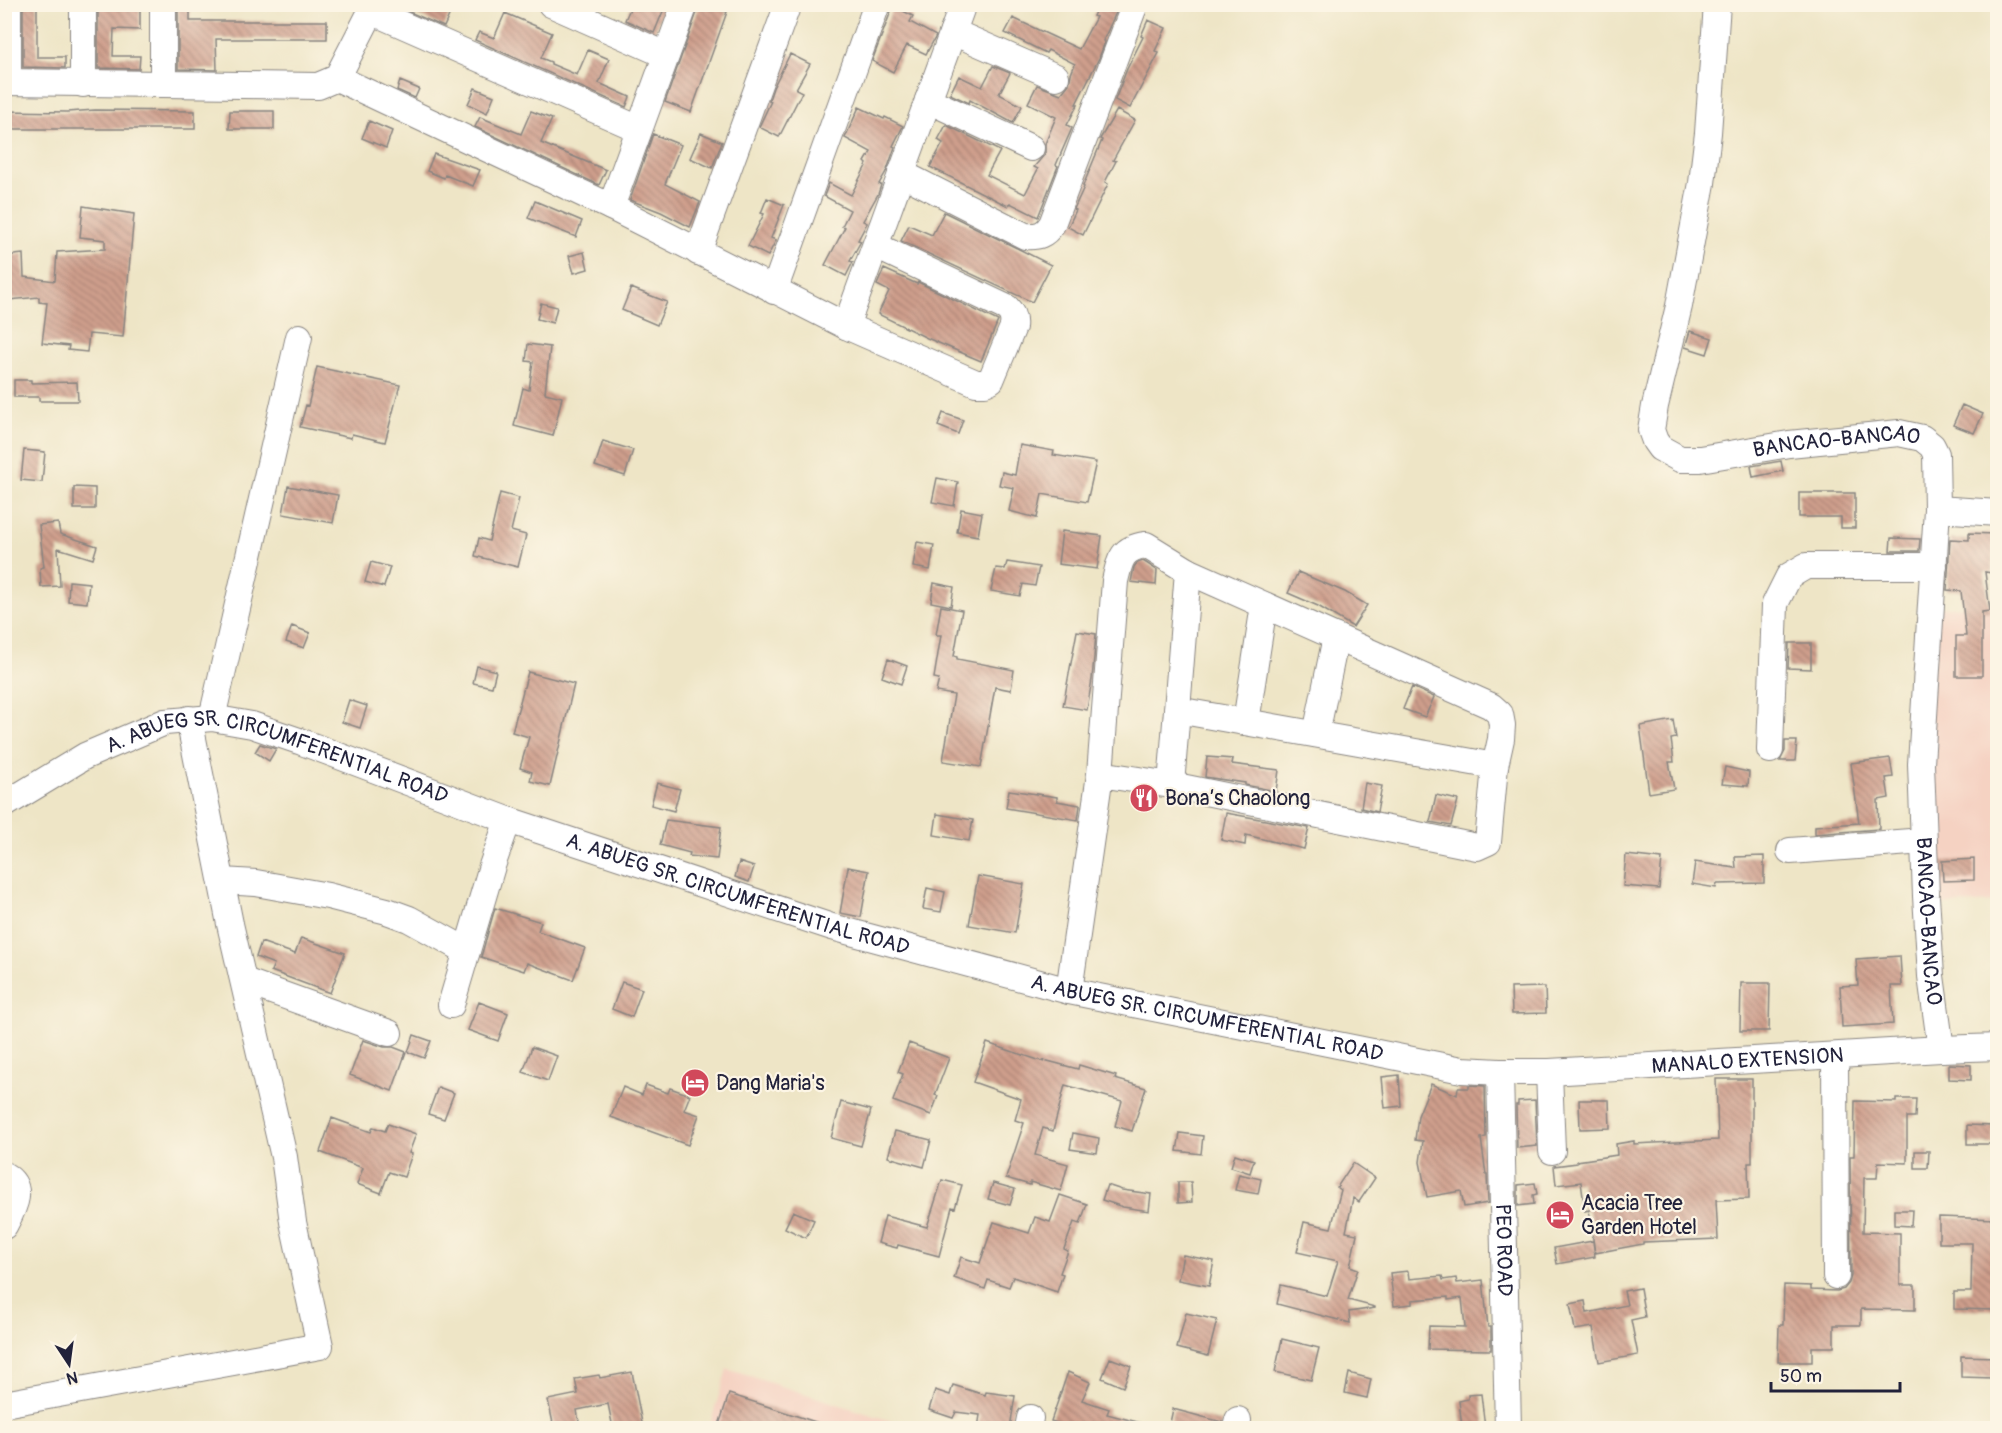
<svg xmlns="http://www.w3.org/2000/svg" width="2002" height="1433" viewBox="0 0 2002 1433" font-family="Pangolin,sans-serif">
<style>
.built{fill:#f5d2c2}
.building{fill:url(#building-back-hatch)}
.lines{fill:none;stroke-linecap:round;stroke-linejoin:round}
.minor-casing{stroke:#888480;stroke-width:28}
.minor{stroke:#fff;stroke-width:26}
.labels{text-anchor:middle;stroke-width:4.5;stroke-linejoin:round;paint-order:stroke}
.street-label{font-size:21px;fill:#22223b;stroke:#fcf5e5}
.poi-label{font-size:21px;fill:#22223b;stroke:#fcf5e5;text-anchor:start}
</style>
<defs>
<pattern id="building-back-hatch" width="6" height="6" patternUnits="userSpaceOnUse" patternTransform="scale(1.5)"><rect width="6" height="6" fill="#cf9f8c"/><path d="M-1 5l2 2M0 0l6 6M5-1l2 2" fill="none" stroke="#a88174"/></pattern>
</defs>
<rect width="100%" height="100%" fill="#fcf5e5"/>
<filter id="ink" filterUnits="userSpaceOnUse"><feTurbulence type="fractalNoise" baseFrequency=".0167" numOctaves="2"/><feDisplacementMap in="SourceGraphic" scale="12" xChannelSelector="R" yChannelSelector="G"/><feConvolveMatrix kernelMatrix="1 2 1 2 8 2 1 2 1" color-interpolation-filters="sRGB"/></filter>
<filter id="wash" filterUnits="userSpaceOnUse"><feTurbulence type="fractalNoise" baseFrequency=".008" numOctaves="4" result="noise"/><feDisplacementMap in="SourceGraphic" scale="24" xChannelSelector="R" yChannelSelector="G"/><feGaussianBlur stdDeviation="1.35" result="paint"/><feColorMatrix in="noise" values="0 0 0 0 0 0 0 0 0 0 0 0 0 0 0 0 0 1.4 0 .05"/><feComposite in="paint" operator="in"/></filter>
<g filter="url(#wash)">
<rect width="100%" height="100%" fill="#eee5c6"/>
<path class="built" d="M1997 604V902L1933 905 1927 725 1937 608Z
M727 1369 913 1428H709Z"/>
<g id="blocks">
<path class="building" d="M23 4H37V57H65V68L23 67Z
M98 4H140V30L114 29 113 56H140L139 69 98 68Z
M399 4H454L444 27 398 7Z
M632 4H666L654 33 625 20Z
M700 4H709L727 12 691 112 665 102Z
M1099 4H1111L1118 8 1103 41 1105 42 1099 58 1076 104H1078L1067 125 1072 128 1056 165 1058 166 1038 217 1010 203 1008 206 930 167 943 143 938 140 946 125 1000 151 987 175 1025 194 1038 169 1034 167 1045 154V144L1056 117 1028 103 1037 85 1061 94 1069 84 1071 74 1075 64 1048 50 1046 53 1005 33 1013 18 1079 49 1096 17 1093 16Z
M893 6 913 16 910 22 936 36 926 54 907 45 893 72 872 61Z
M178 8H190V21H327V39H216L217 70 178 69Z
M505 13 552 33 541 58 551 62V64L577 75 588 50 609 59 599 83 630 97 626 107 475 40 479 32 494 38Z
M1148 20 1166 28 1155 51 1159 53 1130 108 1115 100 1127 69 1143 37 1141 36Z
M790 54 810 64 796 89 802 92 779 137 759 127 771 101 769 100 773 88Z
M993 66 1010 73 999 94 1022 106 1013 123 970 100 969 103 950 94 959 76 982 87Z
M400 81 419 89 415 98 397 90Z
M475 88 494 96 487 113 468 104Z
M859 107 884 119 885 117 903 126 893 146 895 147 887 170 879 184 881 185 878 194 863 221 867 223 858 240 861 241 850 261 853 262 846 276 825 265 845 227 842 226 850 210 824 196 829 183 851 195 867 164 865 162 871 152 845 138Z
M95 110 195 111V129H4V111L67 112Z
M1117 110 1135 120 1113 160 1116 161 1105 182 1108 184 1083 235 1068 227 1076 210 1074 209 1084 187 1083 186 1102 140 1100 139Z
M230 111H274V129H229Z
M531 111 552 119 541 143 606 170 599 185 475 127 480 117 521 134Z
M369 121 392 131 386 148 362 138Z
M701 133 722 142 712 168 690 158Z
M653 134 681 145 665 184 700 202 690 227 661 212 630 200Z
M434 154 480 170 473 186 445 175 444 178 427 171Z
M767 198 784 205 771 238 776 240 768 256 748 246 764 214 761 213Z
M535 201 582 221 576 237 528 218Z
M83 206 134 214 123 337 89 334 87 352 68 350 69 346 42 343 47 303 39 302V297L9 300 5 256 23 254 24 277 55 281 57 252 105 249V240L80 237Z
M944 212 1051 265 1032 302 901 241 909 225 932 235Z
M584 252 588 269 574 273 569 256Z
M884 269 917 284 918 282 998 321 981 361 927 338 878 314 889 291 877 285Z
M631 288 667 302 657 325 622 310Z
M541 303 557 307 553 323 537 319Z
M1690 331 1712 338 1707 354 1685 347Z
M528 344 550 347 545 393 562 397 553 436 514 426 523 388 529 390 533 362 526 361Z
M317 367 400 385 385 442 352 434 351 438 300 427 306 405 308 406Z
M14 380H31V383L77 382 78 401H39V397H14Z
M1962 405 1983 414 1974 433 1953 425Z
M943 413 963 420 958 434 938 426Z
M603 441 633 450 625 476 595 466Z
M1020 445 1054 451 1053 455 1096 462 1087 502 1042 494 1037 518 1009 511 1014 488 999 485 1002 472 1015 475Z
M24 450 45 452 42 482 21 480Z
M1781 461 1783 471 1753 477 1751 466Z
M937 478 958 482 954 506 932 502Z
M288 486 338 495 333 523 283 514Z
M74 487 95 488V509H74Z
M500 493 519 498 511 531 526 535 518 567 475 556 479 538 489 541Z
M1799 493H1855V528H1841V517H1799Z
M961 509 982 513 978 536 957 532Z
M58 523 60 534 97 546 93 559 58 548 60 586 41 587 40 568 44 567 39 525Z
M1062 531 1102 536 1097 569 1058 564Z
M1969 533 1994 534 1992 573 1985 572 1990 611 1982 612V676H1956V636H1966L1961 591 1947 590 1950 539 1969 540Z
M1891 538 1920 539 1919 551H1890Z
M917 542 934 545 930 570 913 567Z
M1143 561 1157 570 1156 585 1131 582 1134 567 1137 563Z
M371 562 390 567 384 587 365 582Z
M1007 562 1039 567 1035 586 1023 584 1020 596 991 591 996 568 1005 569Z
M1298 572 1345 592 1367 605 1353 627 1318 606 1288 593Z
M69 581 89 583 87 603 68 601Z
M934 583 954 587 951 606 931 602Z
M941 606 962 610 954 656 957 657V659L1014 670 1011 690 995 687 981 767 943 761 954 695 936 692 939 679 934 678 941 635H936Z
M292 626 310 633 304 648 286 642Z
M1077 631 1096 634 1092 679 1087 710 1063 706Z
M1789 643H1811V669L1788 668Z
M888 659 907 666 901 684 882 677Z
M477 666 496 671 492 687 473 683Z
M528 672 574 684 550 786 530 781 532 772 520 768 529 737 512 732Z
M1412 687 1434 697 1425 717 1403 709Z
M349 700 367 706 360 728 342 722Z
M1673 720 1676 738 1671 739 1674 762H1669L1674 789 1649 793 1640 726Z
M1785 741H1797L1795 761H1780L1785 751Z
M260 744 276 749 269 761 255 752Z
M1207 757 1233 759 1232 764 1279 770 1276 791 1245 785V783L1205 777Z
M1890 758 1893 777 1886 778 1889 798 1878 800 1879 829 1815 834V826L1859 823 1851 763Z
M1725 767 1749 772 1748 786 1722 784Z
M657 783 680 789 674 811 651 805Z
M1365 783 1382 786 1377 812 1361 808Z
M1009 790 1057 797V801L1080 805 1078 820 1006 808Z
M1436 795 1458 800 1451 826 1430 822Z
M1226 813 1309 828 1304 849 1246 835 1245 845 1221 840Z
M937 814 973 820 969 841 934 835Z
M666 820 721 827 717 859 689 856 690 853 660 845Z
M1626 855 1662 859 1659 889 1623 886Z
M1764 856V883L1717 884 1716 888 1692 884 1695 862 1736 868 1735 857Z
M1974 859V880L1943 881 1942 861Z
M739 862 754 867 749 882 735 877Z
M848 867 869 871 861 917 840 913Z
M978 876 1024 884 1015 933 969 925Z
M927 888 945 892 941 912 923 909Z
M495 908 541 922 538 931 585 948 573 980 527 963 524 971 481 957Z
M301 938 345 953 330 993 271 971 274 964 256 957 261 942 295 954Z
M1900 956 1902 986H1891L1893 1024 1842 1027 1840 986 1858 985 1856 959Z
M622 982 642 989 632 1017 612 1009Z
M1741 983H1770L1769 1031H1740Z
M1545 987 1546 1013 1512 1014 1511 988Z
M479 1002 508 1013 498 1041 468 1030Z
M414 1035 431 1041 424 1058 408 1052Z
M363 1040 384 1047H393L406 1052 392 1091 350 1075Z
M909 1043 949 1058 935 1095 938 1096 931 1115 893 1101 903 1074 898 1072Z
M987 1043 1044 1062V1060L1078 1069 1079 1065 1116 1076 1115 1079 1146 1088 1132 1131 1115 1126 1122 1101 1065 1085 1053 1131 1043 1128 1035 1155 1068 1164 1061 1191 1030 1182V1185L1006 1178 1024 1123 1015 1120 1021 1099 973 1082Z
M532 1047 557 1056 548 1081 523 1072Z
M1949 1064 1971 1065V1080L1949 1079Z
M1399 1075 1401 1106 1385 1108 1382 1077Z
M1716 1079H1752V1163H1748L1749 1199 1716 1200 1718 1239 1643 1242V1244L1595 1253 1589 1210 1585 1211 1581 1182 1556 1185 1554 1166 1577 1163V1161L1617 1155 1616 1144 1634 1141V1144L1718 1140Z
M1431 1084 1457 1095 1458 1088H1469V1085L1485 1086 1486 1137 1481 1138 1486 1175H1487L1488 1203 1464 1207 1461 1191 1427 1197 1420 1162 1423 1141 1415 1140 1418 1116Z
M646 1085 668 1093 670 1088 690 1095 684 1110 699 1115 688 1145 611 1117 623 1087 642 1095Z
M438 1087 454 1093 444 1119 428 1114Z
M1896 1099H1916L1915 1117H1907V1163L1878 1162 1877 1178H1864L1863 1232 1900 1233V1285H1915V1310L1861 1309V1325H1834V1347H1812V1362H1778L1779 1325H1783L1784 1285 1811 1286V1290L1837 1291 1844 1289 1849 1283 1851 1276 1850 1156H1854L1855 1101 1896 1102Z
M1535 1100 1537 1146 1517 1148 1516 1105H1518V1101Z
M1579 1100H1609L1610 1128 1580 1129Z
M841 1102 871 1110 861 1146 831 1138Z
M332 1118 371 1132 373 1127 385 1131 388 1124 416 1134 409 1153 412 1154 404 1177 389 1172 381 1193 357 1184 363 1168 320 1152Z
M1967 1125 1993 1126V1144H1967Z
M895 1131 931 1140 924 1167 888 1157Z
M1073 1133 1099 1138 1097 1153 1070 1149Z
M1180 1133 1203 1136 1201 1154 1177 1151Z
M1915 1151H1929L1928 1168H1915Z
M1235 1154 1254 1160 1250 1173 1231 1167Z
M1353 1163 1375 1178 1359 1202 1353 1198 1346 1232 1357 1234 1350 1266 1358 1269 1348 1300 1375 1307V1308L1349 1312 1350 1323 1277 1304 1281 1285 1327 1296 1338 1261 1297 1252 1304 1222 1331 1228 1341 1190 1337 1187Z
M1239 1174 1261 1179 1258 1194 1235 1190Z
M942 1180 962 1185 955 1208 952 1207 939 1256 898 1245 897 1248 878 1243 885 1216 927 1227Z
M1178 1182H1191L1192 1202 1178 1203Z
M993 1183 1015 1189 1010 1205 988 1199Z
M1535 1183 1537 1194 1533 1195 1534 1204 1518 1206V1185Z
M1107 1185 1122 1190 1151 1194 1149 1211 1123 1207 1102 1200Z
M1060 1195 1087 1204 1080 1224 1074 1222 1064 1249 1068 1251 1060 1273 1063 1274 1057 1292 1013 1277 1009 1287 988 1280 985 1289 954 1278 961 1257 980 1263 994 1222 1029 1233 1035 1217 1050 1222Z
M1894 1210H1912L1911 1226 1894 1225Z
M793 1211 814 1220 806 1238 785 1228Z
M1939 1217 1998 1219V1310L1954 1309V1292H1971L1972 1243H1939Z
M1593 1241 1595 1257 1557 1264 1554 1248Z
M1183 1255 1214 1261 1209 1286 1178 1280Z
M1408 1271 1409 1279 1442 1276 1443 1280 1456 1278 1457 1283 1483 1280 1488 1327H1491V1350L1428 1349 1429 1326 1465 1327 1462 1298 1448 1300V1297L1412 1300V1304L1394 1306 1390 1273Z
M1640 1288 1645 1317 1631 1320 1638 1355 1599 1362 1593 1327 1575 1330 1570 1304 1585 1301 1587 1313 1627 1305 1624 1291Z
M1186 1313 1217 1320 1208 1356 1177 1348Z
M1282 1339 1319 1348 1311 1380 1275 1372Z
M1961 1356 1995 1357 1994 1378 1961 1377Z
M1110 1358 1131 1366 1123 1387 1102 1378Z
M632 1372 643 1428H613L608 1404 577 1410 580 1428H554L548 1400 578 1394 575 1379 599 1375 600 1378Z
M1068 1372 1090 1382 1082 1400 1109 1409 1107 1414 1145 1424 1144 1428H1072L1051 1421Z
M1349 1373 1371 1379 1367 1398 1345 1393Z
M953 1385 985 1395 986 1392 1015 1396 1010 1428H978L980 1415 956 1412 953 1418 929 1410 935 1390 950 1395Z
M729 1394 825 1425V1428H718Z
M1481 1394 1485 1428H1462L1459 1401 1468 1399V1395Z
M1173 1409 1222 1422 1221 1428H1190L1170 1423Z"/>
</g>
</g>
<g filter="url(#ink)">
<use href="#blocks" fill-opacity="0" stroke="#888480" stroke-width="1.5"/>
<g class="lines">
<g class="minor-casing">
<g id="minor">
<path d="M163 4V84"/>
<path d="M551 4 666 55"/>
<path id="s1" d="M1717 4 1708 133 1702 183 1679 306 1655 406 1651 430 1655 441 1660 448 1680 459H1700L1789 444 1899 433 1922 438 1932 446 1936 454 1937 509 1921 764 1926 896 1931 976 1941 1049"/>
<path d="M371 11 639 129"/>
<path d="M953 32 1056 77"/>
<path d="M337 78 611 207 846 326 976 383H985L991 380 1013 327C1014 319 1013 314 1007 308L876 246"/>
<path d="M4 82 318 86 337 78 375 4"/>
<path d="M8 82V4"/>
<path d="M83 84V4"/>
<path d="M928 100 1031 148"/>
<path d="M901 173 1025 236C1038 237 1045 235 1052 224L1135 4"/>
<path d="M611 207 685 4"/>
<path d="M698 252 788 4"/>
<path d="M774 291 877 4"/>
<path d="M846 326 963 4"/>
<path d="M1937 509 1998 513"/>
<path d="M1177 710 1495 766"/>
<path d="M212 718 299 337"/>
<path d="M1246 722 1264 605"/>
<path d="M1316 734 1336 637"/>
<path d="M1770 750 1775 604 1789 576 1806 566H1934"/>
<path d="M1171 785 1188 571"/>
<path id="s2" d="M4 805 85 756 165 722 212 718 252 725 302 742 508 820 832 927 1069 991 1462 1070 1500 1072H1549L1941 1049 1998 1047"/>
<path d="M1790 851 1924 841"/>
<path d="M222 881 256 883 328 896 387 911 409 919 467 951"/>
<path d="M244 981 389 1033"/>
<path d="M1069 991 1100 774 1115 581C1120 559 1122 548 1146 545L1188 571 1491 706 1500 714 1502 725 1501 739 1495 766 1488 842 1477 847 1171 785 1100 774"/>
<path d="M451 1005 492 866 508 820"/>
<path d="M1835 1056 1836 1276"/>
<path id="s3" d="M1500 1072 1508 1428"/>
<path d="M1549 1072 1552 1151"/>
<path d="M4 1175C26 1188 13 1209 4 1226"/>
<path d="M4 1404 320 1346 293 1222 284 1157 230 924 189 719"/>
<path d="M1028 1428 1030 1418"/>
<path d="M1236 1428 1238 1420"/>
</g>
</g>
<use href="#minor" class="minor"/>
</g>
</g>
<defs>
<g id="restaurant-disc" transform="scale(1.5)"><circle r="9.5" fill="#d1495b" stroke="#fcf5e5"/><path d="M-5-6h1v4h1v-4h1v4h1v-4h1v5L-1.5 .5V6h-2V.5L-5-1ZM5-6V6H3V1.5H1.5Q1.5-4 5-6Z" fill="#fff"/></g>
<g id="hotel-disc" transform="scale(1.5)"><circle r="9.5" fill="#d1495b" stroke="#fcf5e5"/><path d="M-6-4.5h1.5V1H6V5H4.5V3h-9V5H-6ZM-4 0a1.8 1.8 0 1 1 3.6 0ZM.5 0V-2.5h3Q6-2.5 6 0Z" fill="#fff"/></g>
</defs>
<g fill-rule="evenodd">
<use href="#restaurant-disc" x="1144" y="798"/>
<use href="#hotel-disc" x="695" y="1083"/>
<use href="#hotel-disc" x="1560" y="1215"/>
</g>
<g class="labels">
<g class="street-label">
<text dy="7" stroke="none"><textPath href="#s1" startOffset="633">BANCAO-BANCAO</textPath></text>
<text dy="7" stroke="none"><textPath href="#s2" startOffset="298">A. ABUEG SR. CIRCUMFERENTIAL ROAD</textPath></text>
<text dy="7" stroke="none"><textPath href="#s2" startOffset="784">A. ABUEG SR. CIRCUMFERENTIAL ROAD</textPath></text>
<text dy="7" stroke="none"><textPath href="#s1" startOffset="1209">BANCAO-BANCAO</textPath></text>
<text dy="7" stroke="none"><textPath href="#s2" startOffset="1270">A. ABUEG SR. CIRCUMFERENTIAL ROAD</textPath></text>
<text dy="7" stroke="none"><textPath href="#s2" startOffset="1816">MANALO EXTENSION</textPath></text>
<text dy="7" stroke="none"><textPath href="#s3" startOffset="178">PEO ROAD</textPath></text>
</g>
<g class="poi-label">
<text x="1165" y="805">Bona’s Chaolong</text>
<text x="716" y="1090">Dang Maria's</text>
<text x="1581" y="1210">Acacia Tree<tspan x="1581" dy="24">Garden Hotel</tspan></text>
</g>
</g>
<rect width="2002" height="1433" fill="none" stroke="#fcf5e5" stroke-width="24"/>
<g transform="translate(69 1364) rotate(167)" stroke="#fcf5e5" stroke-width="4.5" paint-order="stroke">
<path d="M0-4.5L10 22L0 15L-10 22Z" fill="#22223b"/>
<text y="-9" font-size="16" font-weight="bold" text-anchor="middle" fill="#22223b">N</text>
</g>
<path d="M1771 1382v9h129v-9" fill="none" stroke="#22223b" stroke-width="3"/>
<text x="1780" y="1382" font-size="18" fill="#22223b" stroke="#fcf5e5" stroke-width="4.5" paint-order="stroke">50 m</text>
</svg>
